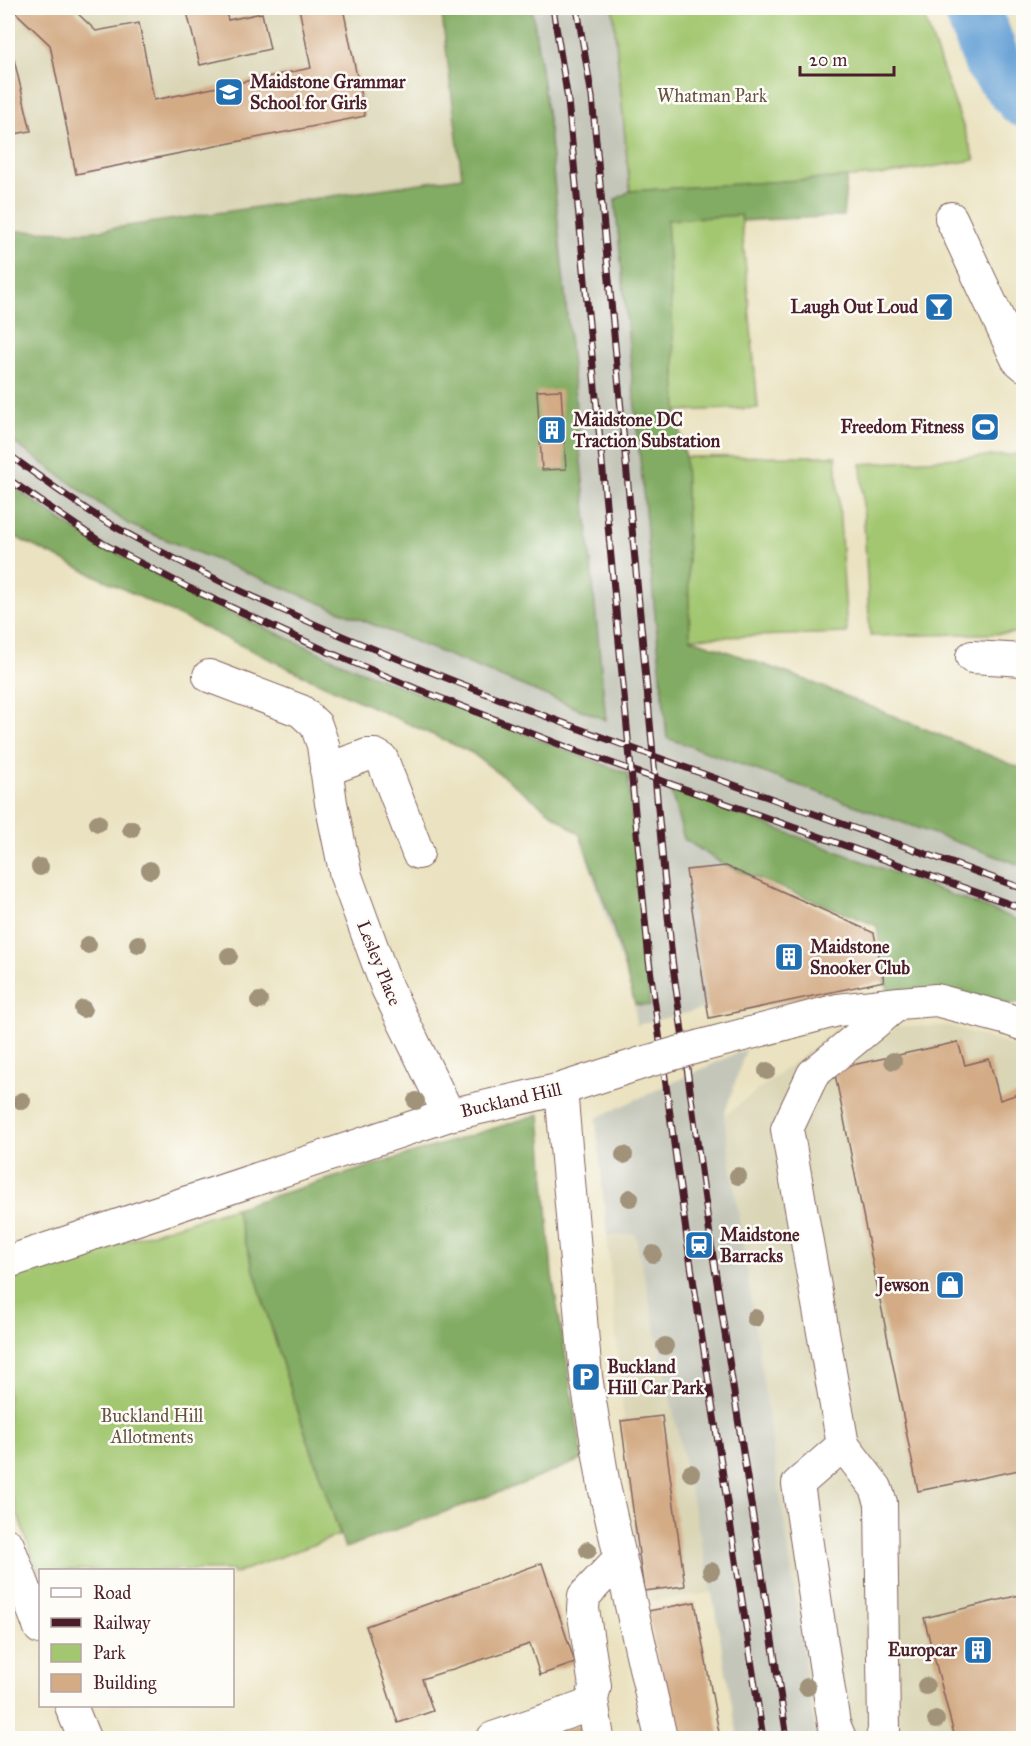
<svg xmlns="http://www.w3.org/2000/svg" width="1031" height="1746" viewBox="0 0 1031 1746" font-family="'IM FELL Great Primer',serif">
<style>
.built{fill:#dad5b5}
.industrial{fill:#c4c6b9}
.green{fill:#a3c771;stroke:#76734e;stroke-width:1.5}
.forest{fill:#82ac63;stroke:#666647;stroke-width:1.5}
.lines{fill:none;stroke-linecap:round;stroke-linejoin:round}
.river{stroke:#65a0d5;stroke-width:57}
.building{fill:#d3ab85}
.minor-casing{stroke:#82635f;stroke-width:34}
.minor{stroke:#fff;stroke-width:32}
.rail-casing{stroke:#4a1f2b;stroke-width:7}
.rail{stroke:#fdfcf7;stroke-width:4.5;stroke-dasharray:14;stroke-linecap:butt}
.minor-bridge-casing{stroke:#82635f;stroke-width:34;stroke-linecap:butt}
.minor-bridge{stroke:#fff;stroke-width:32}
.tree{fill:#a1927a}
.labels{text-anchor:middle;stroke-width:5;stroke-linejoin:round;paint-order:stroke}
.poi-label{font-size:18px;font-weight:bold;fill:#4a1f2b;stroke:#fdfcf7;text-anchor:start}
.park-label{font-size:18px;fill:#655140;stroke:#fdfcf7}
.street-label{font-size:18px;fill:#4a1f2b;stroke:#fdfcf7}
</style>
<rect width="100%" height="100%" fill="#fdfcf7"/>
<filter id="ink" filterUnits="userSpaceOnUse"><feTurbulence type="fractalNoise" baseFrequency=".0167" numOctaves="2"/><feDisplacementMap in="SourceGraphic" scale="12" xChannelSelector="R" yChannelSelector="G"/><feConvolveMatrix kernelMatrix="1 2 1 2 8 2 1 2 1" color-interpolation-filters="sRGB"/></filter>
<filter id="wash" filterUnits="userSpaceOnUse"><feTurbulence type="fractalNoise" baseFrequency=".008" numOctaves="4" result="noise"/><feDisplacementMap in="SourceGraphic" scale="24" xChannelSelector="R" yChannelSelector="G"/><feGaussianBlur stdDeviation="1.35" result="paint"/><feColorMatrix in="noise" values="0 0 0 0 0 0 0 0 0 0 0 0 0 0 0 0 0 1.4 0 .05"/><feComposite in="paint" operator="in"/></filter>
<g filter="url(#wash)">
<rect width="100%" height="100%" fill="#eae2c0"/>
<path class="built" d="M8 8H439L463 177 87 232 8 231Z
M949 1026 1023 1049V1738H816L724 1116 840 1027Z
M635 1234 712 1593 641 1603 607 1236Z"/>
<path class="industrial" d="M441 8H613L630 191 683 656 1023 784V969L877 926 726 866 686 870 707 1008 636 1025 635 1004 579 835 472 753 307 677 23 541 8 531V313L462 177Z
M746 1049 724 1116 816 1738H738L712 1593 635 1234 607 1236 596 1118Z"/>
<path class="green" d="M613 8H921L975 160 882 175 630 191Z
M741 215 758 408 677 411 667 220Z
M1023 454V633L870 636 861 464Z
M836 456 847 633 690 638 685 457Z
M235 1208 287 1379 340 1535 233 1574 232 1570H40V1577L8 1487V1277Z"/>
<path class="forest" d="M441 8H532L548 118 606 720 128 524 8 438V231L87 232 462 177Z
M847 177 843 216 742 221 741 215 667 220 677 411 685 457 690 638 806 680 1023 769V866L667 738 615 200 630 191Z
M8 483 72 528 197 597 356 669 628 774 650 1006 635 1004 611 920 580 835 472 753 307 677 23 541 8 532Z
M670 788 1023 922V1002L1008 1004 890 993 884 981 877 926 726 866 684 839Z
M540 1114 552 1275 583 1459 522 1484 345 1548 287 1379 235 1208Z"/>
<g class="lines">
<path class="river" d="M972 8 992 61 1024 99"/>
</g>
<g id="blocks">
<path class="building" d="M11 8H72L96 31 139 23 154 100 311 68 299 8H343L365 116 76 174 50 45Z
M186 8H225L228 20 262 13 270 49 200 65Z
M12 51 31 131 9 135 8 52Z
M561 390 566 469 542 470 537 391Z
M726 866 874 933 884 981 709 1018 686 870Z
M958 1042 965 1065 989 1059 1000 1100 1024 1092V1469L918 1491 834 1069Z
M662 1416 685 1586 644 1591 621 1421Z
M542 1563 575 1663 540 1675 530 1644 422 1679 433 1711 398 1723 366 1626Z
M1024 1594V1738H955L924 1618Z
M695 1602 720 1738H672L648 1611Z
M584 1723 589 1738H538Z"/>
</g>
</g>
<g filter="url(#ink)">
<use href="#blocks" fill-opacity="0" stroke="#82635f" stroke-width="1.5"/>
<g class="lines">
<g class="minor-casing">
<path id="minor" d="M951 218 1017 359 1024 365
M972 657 1024 660
M209 676 301 711 316 725 323 745 331 803 346 876 387 988 449 1115
M326 770 367 755H375L382 759 418 853
M701 1046 838 1010 899 1003 936 1000 1004 1018 1024 1025
M561 1089 586 1377 604 1486 661 1738
M8 1262 449 1115 561 1089 642 1063
M8 1545 40 1628
M592 1700 598 1738
M71 1706 84 1738
M493 1738 584 1707 592 1700 595 1686 583 1609 584 1596 620 1558
M840 1738 834 1724 798 1484 843 1445
M882 1738 884 1730 881 1503 876 1488 843 1445 787 1129 813 1074 899 1003"/>
</g>
<use href="#minor" class="minor"/>
<g class="rail-casing">
<path id="rail" d="M553 8 568 100 649 961 688 1246 763 1738
M577 8 592 97 672 959 711 1243 787 1738
M8 454C44 480 80 507 119 529 248 601 388 656 526 709 691 771 858 829 1024 889
M8 479 102 543 189 588 333 654 417 689 569 748 1024 909"/>
</g>
<use href="#rail" class="rail"/>
<g class="minor-bridge-casing">
<path id="minor-bridge" d="M642 1063 701 1046"/>
</g>
<use href="#minor-bridge" class="minor-bridge"/>
</g>
<g class="tree">
<circle cx="98" cy="823" r="9"/>
<circle cx="131" cy="829" r="9"/>
<circle cx="40" cy="867" r="9"/>
<circle cx="150" cy="870" r="9"/>
<circle cx="138" cy="944" r="9"/>
<circle cx="88" cy="945" r="9"/>
<circle cx="229" cy="956" r="9"/>
<circle cx="259" cy="1001" r="9"/>
<circle cx="83" cy="1009" r="9"/>
<circle cx="893" cy="1061" r="9"/>
<circle cx="767" cy="1071" r="9"/>
<circle cx="22" cy="1101" r="9"/>
<circle cx="416" cy="1101" r="9"/>
<circle cx="624" cy="1155" r="9"/>
<circle cx="738" cy="1176" r="9"/>
<circle cx="630" cy="1198" r="9"/>
<circle cx="653" cy="1254" r="9"/>
<circle cx="755" cy="1318" r="9"/>
<circle cx="665" cy="1346" r="9"/>
<circle cx="691" cy="1473" r="9"/>
<circle cx="588" cy="1550" r="9"/>
<circle cx="711" cy="1571" r="9"/>
<circle cx="926" cy="1686" r="9"/>
<circle cx="807" cy="1687" r="9"/>
<circle cx="936" cy="1720" r="9"/>
</g>
</g>
<defs>
<g id="school-square" transform="scale(1.5)"><rect x="-9" y="-9" width="18" height="18" rx="4" fill="#1f6fb2" stroke="#fdfcf7"/><path d="M0-5L7-2L0 1L-7-2ZM-4 1L0 2.5L4 1V4Q0 6-4 4Z" fill="#fff"/></g>
<g id="bar-square" transform="scale(1.5)"><rect x="-9" y="-9" width="18" height="18" rx="4" fill="#1f6fb2" stroke="#fdfcf7"/><path d="M-6-5H6L.8 .8V4.5H3.5V6h-7V4.5H-.8V.8Z" fill="#fff"/></g>
<g id="stadium-square" transform="scale(1.5)"><rect x="-9" y="-9" width="18" height="18" rx="4" fill="#1f6fb2" stroke="#fdfcf7"/><path d="M0-5a6.5 5 0 1 0 0 10a6.5 5 0 1 0 0-10ZM-3.5-1.8h7v3.6h-7Z" fill="#fff"/></g>
<g id="building-square" transform="scale(1.5)"><rect x="-9" y="-9" width="18" height="18" rx="4" fill="#1f6fb2" stroke="#fdfcf7"/><path d="M-4-6H4V6H1V3H-1V6H-4ZM-2.5-4.3h1.7v1.8h-1.7ZM.8-4.3h1.7v1.8H.8ZM-2.5-1h1.7V.8h-1.7ZM.8-1h1.7V.8H.8Z" fill="#fff"/></g>
<g id="station-square" transform="scale(1.5)"><rect x="-9" y="-9" width="18" height="18" rx="4" fill="#1f6fb2" stroke="#fdfcf7"/><path d="M-3-6H3Q5-6 5-4V2Q5 4 3 4L4.5 6H3L1.5 4h-3L-3 6H-4.5L-3 4Q-5 4-5 2V-4Q-5-6-3-6ZM-3.5-4v3h7v-3ZM-3.5 1v1.5H-2V1ZM2 1v1.5H3.5V1Z" fill="#fff"/></g>
<g id="shop-square" transform="scale(1.5)"><rect x="-9" y="-9" width="18" height="18" rx="4" fill="#1f6fb2" stroke="#fdfcf7"/><path d="M-5-2.5h2.3a2.7 3.5 0 0 1 5.4 0H5L5.5 6h-11ZM-1.5-2.5h3a1.5 2.3 0 0 0-3 0Z" fill="#fff"/></g>
<g id="parking-square" transform="scale(1.5)"><rect x="-9" y="-9" width="18" height="18" rx="4" fill="#1f6fb2" stroke="#fdfcf7"/><path d="M-3.5-5.5H1a3.5 3.5 0 0 1 0 7H-1V5.5H-3.5ZM-1-3.4V-.6H.8a1.4 1.4 0 0 0 0-2.8Z" fill="#fff"/></g>
</defs>
<g fill-rule="evenodd">
<use href="#school-square" x="229" y="92"/>
<use href="#bar-square" x="939" y="307"/>
<use href="#stadium-square" x="985" y="427"/>
<use href="#building-square" x="552" y="430"/>
<use href="#building-square" x="789" y="957"/>
<use href="#station-square" x="699" y="1245"/>
<use href="#shop-square" x="950" y="1285"/>
<use href="#parking-square" x="586" y="1377"/>
<use href="#building-square" x="978" y="1650"/>
</g>
<g class="labels">
<g class="poi-label">
<text x="250" y="88">Maidstone Grammar<tspan x="250" dy="21">School for Girls</tspan></text>
<text x="918" y="313" text-anchor="end">Laugh Out Loud</text>
<text x="573" y="426">Maidstone DC<tspan x="573" dy="21">Traction Substation</tspan></text>
<text x="964" y="433" text-anchor="end">Freedom Fitness</text>
<text x="810" y="953">Maidstone<tspan x="810" dy="21">Snooker Club</tspan></text>
<text x="720" y="1241">Maidstone<tspan x="720" dy="21">Barracks</tspan></text>
<text x="929" y="1291" text-anchor="end">Jewson</text>
<text x="607" y="1373">Buckland<tspan x="607" dy="21">Hill Car Park</tspan></text>
<text x="957" y="1656" text-anchor="end">Europcar</text>
</g>
<g class="park-label">
<text x="712" y="102">Whatman Park</text>
<text x="152" y="1422">Buckland Hill<tspan x="152" dy="21">Allotments</tspan></text>
</g>
<g class="street-label">
<text transform="translate(379 963) rotate(68)" y="6">Lesley Place</text>
<text transform="translate(511 1100) rotate(-13)" y="6">Buckland Hill</text>
</g>
</g>
<rect width="1031" height="1746" fill="none" stroke="#fdfcf7" stroke-width="30"/>
<rect x="39" y="1569" width="195" height="138" fill="#fdfcf7" stroke="#b5a4a5" stroke-width="1.5"/>
<rect x="51" y="1588" width="30" height="9" fill="#ffffff" stroke="#b5a4a5" stroke-width="1.5"/>
<text x="93" y="1599" font-size="18" fill="#4a1f2b">Road</text>
<rect x="51" y="1618" width="30" height="9" fill="#4a1f2b" stroke="#b5a4a5" stroke-width="1.5"/>
<text x="93" y="1629" font-size="18" fill="#4a1f2b">Railway</text>
<rect x="51" y="1644" width="30" height="18" fill="#a3c771" stroke="#b5a4a5" stroke-width="1.5"/>
<text x="93" y="1659" font-size="18" fill="#4a1f2b">Park</text>
<rect x="51" y="1674" width="30" height="18" fill="#d3ab85" stroke="#b5a4a5" stroke-width="1.5"/>
<text x="93" y="1689" font-size="18" fill="#4a1f2b">Building</text>
<path d="M800 66v9h94v-9" fill="none" stroke="#4a1f2b" stroke-width="3"/>
<text x="809" y="66" font-size="18" fill="#4a1f2b" stroke="#fdfcf7" stroke-width="4.5" paint-order="stroke">20 m</text>
</svg>
